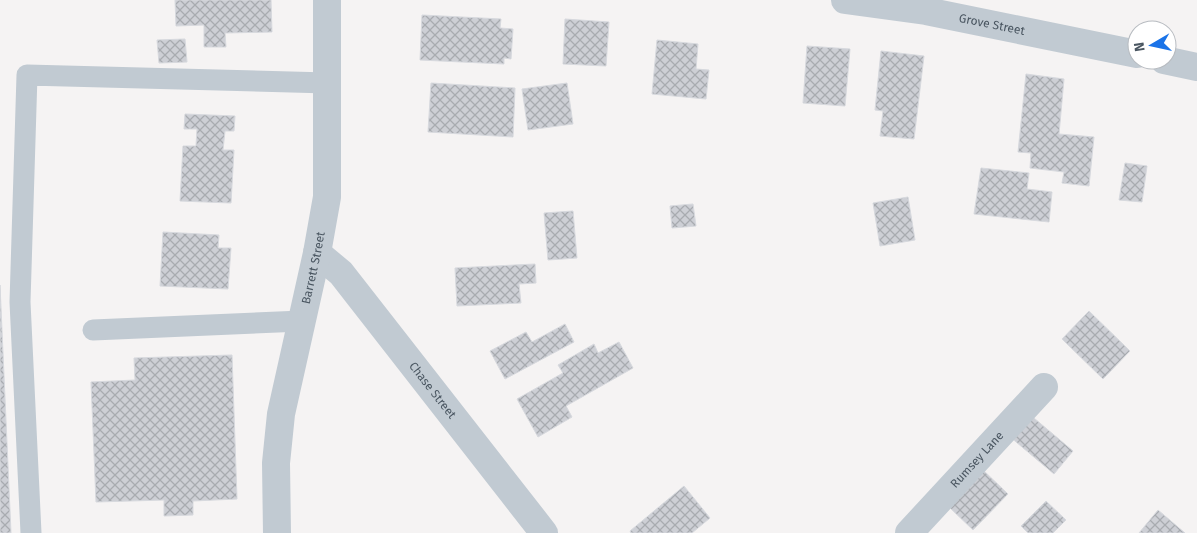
<svg xmlns="http://www.w3.org/2000/svg" width="1197" height="533" viewBox="0 0 1197 533" font-family="'Fira Sans',sans-serif">
<style>
.building{fill:url(#building-cross-hatch);stroke:#d7d9de}
.lines{fill:none;stroke-linecap:round;stroke-linejoin:round}
.service{stroke:#c1cad2;stroke-width:21}
.minor{stroke:#c1cad2;stroke-width:28}
.tertiary{stroke:#c1cad2;stroke-width:28}
.labels{text-anchor:middle;stroke-width:4;stroke-linejoin:round;paint-order:stroke}
.street-label{font-size:12px;fill:#4a5661;stroke:#fff}
</style>
<defs>
<pattern id="building-cross-hatch" width="8" height="8" patternUnits="userSpaceOnUse" patternTransform="scale(1.25)"><rect width="8" height="8" fill="#cdcfd5"/><path d="M0 0l8 8M0 8l8-8" fill="none" stroke="#a8abb0"/></pattern>
</defs>
<rect width="100%" height="100%" fill="#f5f3f3"/>
<path class="building" d="M175 0H271L272 32 225 33 226 47H204V25L176 26Z
M422 15 501 19 500 28 513 29 511 59 504 58V64L420 60Z
M565 19 609 22 606 66 563 64Z
M185 39 187 62 159 63 157 40Z
M657 40 698 44 696 69 709 70 706 99 652 94Z
M807 46 850 49 845 106 803 103Z
M881 51 924 56 914 139 880 136 883 111 875 110Z
M1026 74 1064 79 1059 134 1094 137 1089 186 1062 183 1064 172 1030 168 1031 153 1018 152Z
M431 83 515 88 513 137 428 132Z
M567 83 573 124 528 130 522 89Z
M185 114 235 116 234 131H225L223 150H234L231 203 180 201 183 146H196L197 129H184Z
M1125 163 1147 166 1142 202 1119 200Z
M981 168 1029 173 1027 189 1052 192 1049 222 974 214Z
M908 197 915 240 880 246 873 203Z
M693 204 696 226 672 228 670 206Z
M573 211 577 258 548 260 544 213Z
M163 232 219 235 218 248H231L228 289 160 286Z
M535 264 536 283 519 284 521 303 457 306 455 268Z
M0 285 11 533H0Z
M1089 311 1130 351 1103 379 1062 339Z
M565 324 574 342 505 379 490 351 526 332 532 342Z
M619 342 633 368 566 406 572 417 538 437 517 399 563 373 558 365 594 344 598 353Z
M232 355 237 499 193 501V515L164 516V500L96 502 91 382 135 380 134 358Z
M1028 413 1073 451 1054 474 1009 436Z
M982 469 1008 494 973 530 948 506Z
M684 486 710 518 692 533H631L630 531Z
M1046 501 1066 520 1053 533H1028L1021 526Z
M1158 510 1185 533H1139Z"/>
<g class="lines">
<path class="service" d="M93 330 302 321
M31 533 20 302 27 75 328 83"/>
<g class="minor">
<path id="s1" d="M317 253 341 273 544 533"/>
<path id="s2" d="M909 533 1044 387"/>
</g>
<g class="tertiary">
<path id="s3" d="M845 0 926 11 1137 54"/>
<path d="M1164 60 1197 67"/>
<path id="s4" d="M277 533 276 463 281 414 317 253 327 197V0"/>
</g>
</g>
<g class="labels">
<g class="street-label">
<text dy="4" stroke="none"><textPath href="#s3" startOffset="149">Grove Street</textPath></text>
<text dy="4" stroke="none"><textPath href="#s4" startOffset="269">Barrett Street</textPath></text>
<text dy="4" stroke="none"><textPath href="#s1" startOffset="180">Chase Street</textPath></text>
<text dy="4" stroke="none"><textPath href="#s2" startOffset="100">Rumsey Lane</textPath></text>
</g>
</g>
<g transform="translate(1152 45) rotate(261)"><circle r="24" fill="#ffffff" stroke="#b7bbc0"/>
<path d="M0-4L9 19L0 12L-9 19Z" fill="#1a73e8"/>
<text y="-8" font-size="14" font-weight="bold" text-anchor="middle" fill="#4a5661">N</text>
</g>
</svg>
